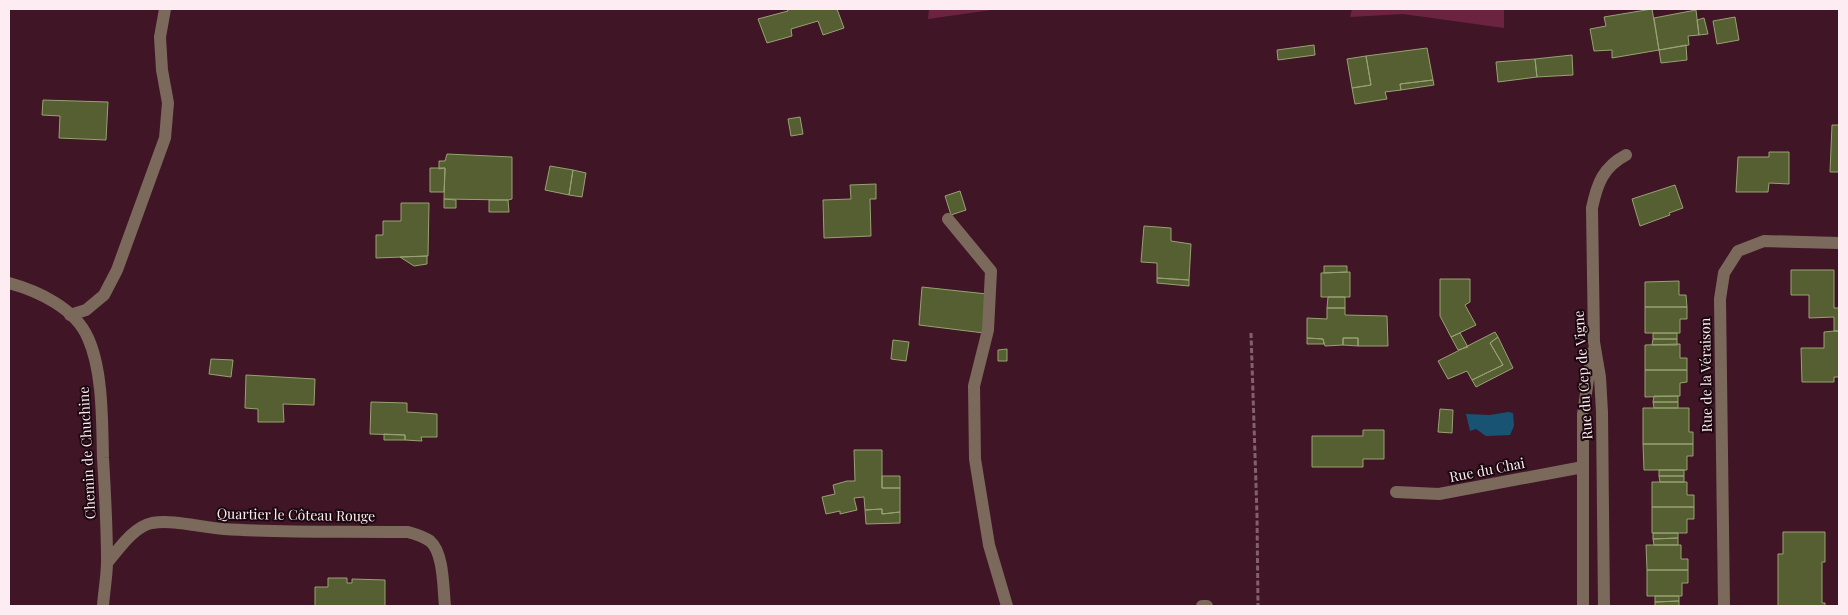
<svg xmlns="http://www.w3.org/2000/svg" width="1848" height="615" viewBox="0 0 1848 615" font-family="'Playfair Display',serif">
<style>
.green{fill:#6c2340}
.water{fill:#195374}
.building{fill:#555f31;stroke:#97a272}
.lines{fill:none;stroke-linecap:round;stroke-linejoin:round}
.path{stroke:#82606d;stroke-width:3;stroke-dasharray:5 2.5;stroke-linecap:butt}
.service{stroke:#7b695c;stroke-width:12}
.minor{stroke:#7b695c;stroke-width:12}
.labels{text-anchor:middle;stroke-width:4;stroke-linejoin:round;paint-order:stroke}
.street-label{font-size:14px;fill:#fdecf1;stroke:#1b090f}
</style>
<rect width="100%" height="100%" fill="#401626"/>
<path class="green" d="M929 9H998L928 19Z
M1352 9H1504V28L1403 14 1350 17Z"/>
<path class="water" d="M1508 412 1513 413 1514 426 1510 435 1486 436 1476 429 1470 431 1466 414 1490 415Z"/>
<path class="building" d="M787 9H837L844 28 823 35 818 21 791 29 792 36 767 43 758 19 788 11Z
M1652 9 1659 50 1612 58V50L1594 51 1590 29 1606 26 1604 17Z
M1696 10 1699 35 1688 36 1689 45 1659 50 1654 18Z
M1735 17 1739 40 1717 44 1713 21Z
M1704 18 1708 34 1699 35 1697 20Z
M1314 45 1315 55 1278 60 1277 50Z
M1686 45 1687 60 1661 63 1659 50Z
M1427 48 1433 80 1400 84 1401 90 1385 92 1387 99 1355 104 1352 88 1371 85 1366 56Z
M1572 55 1573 75 1537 77 1535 59Z
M1366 56 1371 85 1352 88 1347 59Z
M1535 59 1537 77 1498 82 1496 62Z
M1433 80 1434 85 1401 90 1400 84Z
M43 100 108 102 106 140 59 138 60 116 42 115Z
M800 117 803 134 791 136 788 119Z
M1832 125H1839V172H1830Z
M1769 152H1789V184L1769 183 1768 192H1736L1738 157H1769Z
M447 154 512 157V199L508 200 444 199 445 168 439 169V161H445Z
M550 166 573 170 569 195 545 190Z
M430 168H445L444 192H430Z
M573 170 586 173 582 197 569 195Z
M876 184V199H870L871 236 824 238 823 200 851 199 850 185Z
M1675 185 1683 208 1669 213 1670 215 1640 226 1632 199Z
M960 191 966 210 951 215 945 196Z
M444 199 456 200V208H444Z
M489 200H508L509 212H489Z
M401 203H429L428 256 376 258V235H383V221H401Z
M1144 226 1171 228V241L1191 244 1189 280 1157 278V263L1141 262Z
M427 256V264L414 266 400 257Z
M1324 266H1347V272L1324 273Z
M1791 270H1834V308H1839V331H1834V317L1809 318V295H1791Z
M1350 272V297H1321V273Z
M1157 278 1189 280V286L1157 283Z
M1440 279H1470V302L1465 305 1476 325 1451 337 1440 316Z
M1679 281V295H1686L1687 307H1645V282Z
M922 287 987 294 984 333 919 325Z
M1328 297H1345V308H1327Z
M1645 307H1687V319H1680V333H1645Z
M1327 308H1345V315L1387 316 1388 346H1358V338H1343V345L1325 346 1323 339 1307 338V318L1327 319Z
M1834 331H1839V377H1834V382H1802L1801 348H1824V332Z
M1495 332 1498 337 1490 343 1503 365 1472 380 1467 371 1448 379 1438 361Z
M1460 333 1468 347 1458 350 1451 337Z
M1653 333H1677V339H1653Z
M1498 337 1513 368 1476 387 1472 380 1503 365 1490 343Z
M1307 338 1323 339 1324 344H1307Z
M1343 338H1358V346L1343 345Z
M1653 339H1677V345H1652Z
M893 340 909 342 906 361 891 359Z
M1680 344V358H1687V370H1645V345Z
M1007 349V361H998V350Z
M211 359 233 360 231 377 209 374Z
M1645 370H1687V382L1680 383V396L1645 397Z
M246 375 315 379 314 405 283 404 284 422H258V409L245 408Z
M1654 396H1678V402H1653Z
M371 402 407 403V412L437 414V437H421L422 441 405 440V435L370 434Z
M1653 402H1678V408H1654Z
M1643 408H1689V432H1693V444H1643Z
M1440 409 1453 410 1452 433 1438 432Z
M1363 430H1384V459H1363V467H1312V436H1363Z
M384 434 405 435V440H384Z
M1643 444H1693V456H1687V470H1644Z
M854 450H882V488H900V512L882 514V509L865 510 864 497 854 498 857 510 840 514V511L826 514 822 497 835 494 833 485 847 481H855Z
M1659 470H1684V476H1659Z
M882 476H900V488H882Z
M1659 476H1684V482H1660Z
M1652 482H1687V495H1694V507H1652Z
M1652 507H1694V519H1687V533H1652Z
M882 509V514L900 512V523L866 524 865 510Z
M1783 532H1825V562H1822V603H1825V606H1778V554H1783Z
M1653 533H1678V538L1653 539Z
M1678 538V545H1654L1653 539Z
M1646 545H1681V559H1688V570H1647Z
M1647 570H1688V583H1682V596H1647Z
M328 578H347V583H352V579L385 580V606H315V587H328Z
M1655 596H1679V601L1655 602Z
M1679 601V606H1655V602Z"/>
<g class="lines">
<path class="path" d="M1251 333 1257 515 1258 606"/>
<path class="service" d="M70 315 86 310 104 295 117 270 165 138 168 103 162 70 160 37 165 9"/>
<path class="minor" d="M948 219 991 271 988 330 974 386 975 459 989 545 1007 606
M9 283C38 291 75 308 88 338 103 371 102 422 103 458 105 492 107 527 107 561 107 576 104 591 103 606
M1396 492 1439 494 1583 467
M107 563C119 549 133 527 152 523 174 519 202 528 224 529 285 533 347 531 408 532 415 534 423 536 430 541 444 553 443 588 445 606
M1202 606H1207
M1583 606V414L1592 352
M1604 606 1602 412 1600 377 1594 342 1592 208C1597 184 1603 167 1626 155
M1724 606 1720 299 1724 273 1738 251 1764 241 1839 243"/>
</g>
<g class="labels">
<g class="street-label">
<text transform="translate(1583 375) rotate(-94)" y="5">Rue du Cep de Vigne</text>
<text transform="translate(1706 375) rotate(-91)" y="5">Rue de la Véraison</text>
<text transform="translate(87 453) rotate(-93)" y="5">Chemin de Chuchine</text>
<text transform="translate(1487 470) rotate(-11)" y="5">Rue du Chai</text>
<text transform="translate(296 515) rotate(1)" y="5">Quartier le Côteau Rouge</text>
</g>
</g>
<rect width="1848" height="615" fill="none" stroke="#fdecf1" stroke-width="20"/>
</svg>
